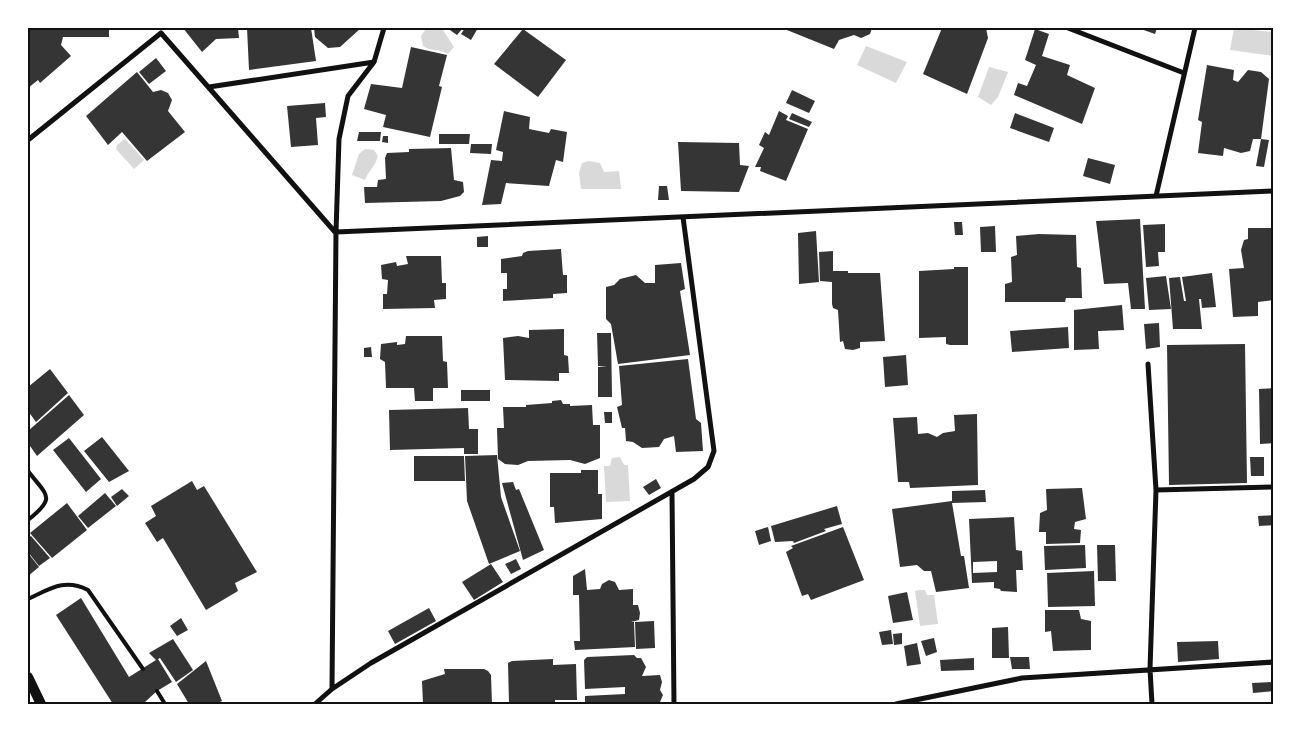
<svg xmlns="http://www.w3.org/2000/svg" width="1301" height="732" viewBox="0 0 1301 732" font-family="'Varela Round',sans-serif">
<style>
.water{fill:#d9d9d9}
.building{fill:#353535;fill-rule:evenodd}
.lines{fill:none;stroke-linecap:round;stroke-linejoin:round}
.service{stroke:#111;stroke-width:4}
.minor{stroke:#111;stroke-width:5}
.secondary{stroke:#111;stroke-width:10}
.neatline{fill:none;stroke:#111;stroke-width:2}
</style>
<rect width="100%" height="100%" fill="#fff"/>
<path class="water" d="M431 28 443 30 454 47 448 54C439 48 431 52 423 46L421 36 426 29Z
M1234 28 1273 32V56L1230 50Z
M866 46 907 62 896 83 857 65Z
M989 67 1008 72 998 97 991 105 978 97Z
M125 139 144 160 134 169 116 149 117 145Z
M365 149 374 150 378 156C375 167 369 170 365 180L352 175 359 154Z
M589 161 600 163 604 172 619 171 621 189H581L579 173 582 163Z
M620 457 624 465H628L630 501 606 502 604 466H610L612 458Z
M919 590H925L927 595H934L938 624 920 626 915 591Z"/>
<path class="building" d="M28 28H109V37H63L61 45 71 56 40 83 38 80 28 88Z
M183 28H238L239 38 216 39 202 52Z
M247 28H311L316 61 249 70Z
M314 28H361L340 47 328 48 315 37Z
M447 28H463L457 35Z
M465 28H478L471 40 461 34Z
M782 28H872L870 34 861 38 854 35 839 40 834 49Z
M942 28H986L988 38 967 94 923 74Z
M1138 28H1157L1155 34Z
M523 29 566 60 538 97 494 64Z
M1035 29 1049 34 1042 56 1070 65 1067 75 1095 88 1082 124 1014 95 1018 83 1027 86 1036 65 1025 60Z
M411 47 447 55 439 86 442 87 430 137 383 127 386 115 364 109 371 84 402 88Z
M156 58 166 71 149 84 139 72Z
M1207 65 1234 70 1233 80 1238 82 1248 70 1261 72 1269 79 1261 139H1253L1250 151 1241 153 1224 148 1223 156 1198 153 1202 122 1198 120Z
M137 72 153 92 161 90 168 93 172 100 168 111 185 132 147 161 122 132 108 145 86 116Z
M792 90 815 101 809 113 786 103Z
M325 103 326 117 316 118 318 145 291 147 287 106Z
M504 111 530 117 529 129 549 133 551 129 567 132 563 162 556 160 549 186 506 183 501 204 482 205 491 160 502 161 503 152 496 150Z
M779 111 788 116 786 120 808 129 786 181 760 171 761 167H755L764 148 759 145 765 132 769 135Z
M792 113 812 122 809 127 789 119Z
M1015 113 1054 128 1049 142 1010 128Z
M359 132H381L380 141H357Z
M439 134H470L469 144H439Z
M383 136H388V143L382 142Z
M1261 139 1269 140 1264 167 1256 166Z
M678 142 739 143 740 165 749 166 739 192 681 191Z
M471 144H492L491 154 470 153Z
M451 148 454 180 463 182 464 192 460 196 441 201 365 203 364 187H377L378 180 386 179 385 158 387 153 409 152V149Z
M1088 158 1115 165 1110 184 1083 176Z
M659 186H667L669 200H658Z
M1140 219 1145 309H1131L1128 283 1104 284 1096 221Z
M954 222H962L963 235H955Z
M1165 224V252H1158L1159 266 1146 267 1143 225Z
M995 226 996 252H981L980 227Z
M1248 228H1274V300L1258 302V316L1233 317 1229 269 1244 268 1241 250 1244 240 1248 239Z
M816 231 819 282 799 284 798 233Z
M1039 234 1076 235 1077 267 1081 268 1082 298H1066L1065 302H1005V284L1012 282 1011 257 1017 255 1016 236Z
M488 236V247H477V237Z
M561 249 563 275H567V293L553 294V298L503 301V289H507V273H501V259L522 256 523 253 528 251Z
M833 251V271H848V273H880L885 341 860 342V348L853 350 845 349 843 341 840 342 838 310 833 308 832 304V282L820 281 819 252Z
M406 256H441L442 283H446V299L434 300 435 308 383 309V294H387L388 280 382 279 381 265 396 262 397 266 408 264Z
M681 263 685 289 680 291 690 355 618 364 611 324 606 319V287L614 285 620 279 636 275 645 283H655V265Z
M954 267H968V345H950L946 344V337L919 338V271L954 269Z
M1212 273 1216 307 1202 308 1201 299H1199L1202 329H1173L1169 278 1180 277 1184 301H1186L1182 277Z
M1166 276 1171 309 1149 310 1146 278Z
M1122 305 1124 330 1098 331 1099 349 1074 350V310Z
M1159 323 1160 347 1146 349 1144 324Z
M1068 327 1069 348 1012 352 1010 331Z
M564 329V355L568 356 569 373H559V381L505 380 503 338 518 336 529 338V330Z
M597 333H611L612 397H598V367L607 366H598Z
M406 336H442L443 361 447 362 448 388H433V401H415L414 388H386L385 362 380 359 381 344 397 342V345L405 344Z
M1245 344 1247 483 1169 485 1167 345Z
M371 347 372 357H364V348Z
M906 355 908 385 885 387 883 357Z
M688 359 696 419 701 423 703 451 676 452 674 436 664 439 659 447 642 448 633 442 626 441 625 428H622L617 407 622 405 619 366Z
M50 369 68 393 36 422 28 411V387Z
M1274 388V443L1260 444 1259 389Z
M461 390H490V401H461Z
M69 395 84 415 37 456 28 443V431Z
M561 400 563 404H570V406L592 405 593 425H600V458L585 464 570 460 528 461 518 465 505 464 498 459 497 428H504L503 407H526V405L552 403V401Z
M468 408 469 429H478V454H464V448L390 450 389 410Z
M604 412H612V423H605Z
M977 414 978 485 910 488 909 482H898L893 418 917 417 918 434 928 433 937 437 943 433 955 431 954 415Z
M102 437 129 471 109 482 84 451Z
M69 438 101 479 86 492 53 450Z
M497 455 501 497 520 551 489 564 467 501 465 456Z
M414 456H464L465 481H414Z
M1250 457H1264V476H1251Z
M581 470H598V494H602V519L555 523 554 507H550V473H581Z
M656 479 661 488 649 495 643 487Z
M192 481 197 490 204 486 257 572 235 583 238 591 206 610 163 538 157 542 145 523 156 516 151 506Z
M513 482 516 490 519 489 544 550 523 560 502 483Z
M1082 488 1086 519 1075 522 1074 529 1081 530 1080 543 1046 544V532H1039L1040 513 1047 510 1046 489Z
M122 489 129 496 117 506 111 497Z
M985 490 986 502 952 503 961 556H964L969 588 936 592 931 571H924L917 565 900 567 892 509 952 501V491Z
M105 493 116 506 88 528 78 516Z
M67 503 87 530 52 558 30 533Z
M837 506 842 524 824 529 826 531 794 543 793 541 775 542 771 526Z
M1274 515V525L1259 526 1258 516Z
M1014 517 1016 550 1022 551 1023 570H1016L1017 592 1001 591 1000 589 994 588V582L972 583 969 519ZM997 561V572L973 573V562Z
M768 527 771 541 759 545 755 531Z
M843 527 864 580 811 600 808 594 802 596 786 552 793 548 791 546Z
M31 536 50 558 39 566 28 552V538Z
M1085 545 1086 568 1045 570 1044 546Z
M1097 545H1115L1116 581H1098Z
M28 553 39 567 28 576Z
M516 559 521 569 511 574 505 564Z
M491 564 503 582 474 600 462 582Z
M585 569 587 590 600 589 602 584 609 580 615 582 619 590 633 589V605H638L640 613 639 620 631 622H634L635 647 575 650 574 641H580L579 595H573V576Z
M1094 571 1095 606 1048 607 1047 573Z
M907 592 913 620 893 623 888 596Z
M81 598 129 677 156 660 149 653 173 639 193 670 176 682 160 658 158 659 172 682 157 691 145 702 146 704H113L56 615Z
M429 608 436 621 395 644 388 631Z
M1045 610H1079L1081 619 1091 621V650L1053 651 1051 631 1045 632Z
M181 618 188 630 177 636 170 626Z
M654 621 655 648 636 649 635 622Z
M1008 627 1009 658H992V628Z
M891 630 893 644 882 645 879 632Z
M902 633V644L894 645 893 634Z
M934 638 937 652 926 656 921 641Z
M1218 641 1219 659 1178 662 1177 642Z
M917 643 921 664 907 666 904 646Z
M634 655 637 658H641L646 667 642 676 660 675 662 682 660 690 663 695 660 702 585 704V696L625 694V687L585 689 584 660 587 657Z
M1010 657H1029L1030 669H1012Z
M974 658V670L941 671 940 660Z
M553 659V665L576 664 577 700H555V704H509L508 663 512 661Z
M206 661 222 701 216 704H189L177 684Z
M444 669H484L488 671 491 675 492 704H423L422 681 445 674Z
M1274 682V691L1253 693 1252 683Z"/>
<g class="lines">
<path class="service" d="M28 471C47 496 57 497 28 520
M28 599C50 589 64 578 88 590L143 669
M157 691 165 704"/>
<path class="minor" d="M1068 28 1184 73
M209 87 374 62 384 28
M28 140 161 33 335 232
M1156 196 1195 28
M336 232 1274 191
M1148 364 1156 490 1150 669 1152 704
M1156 490 1274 487
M672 492 674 704
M332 689 336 232 339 139 348 96 374 62
M315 704 332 689 371 663 694 479 708 467 714 451 683 217
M896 704 1022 678 1274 662"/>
<path class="secondary" d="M28 677 41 704"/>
</g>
<rect width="1301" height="732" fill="none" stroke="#ffffff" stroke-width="58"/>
<rect x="29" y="29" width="1243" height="674" class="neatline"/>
</svg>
